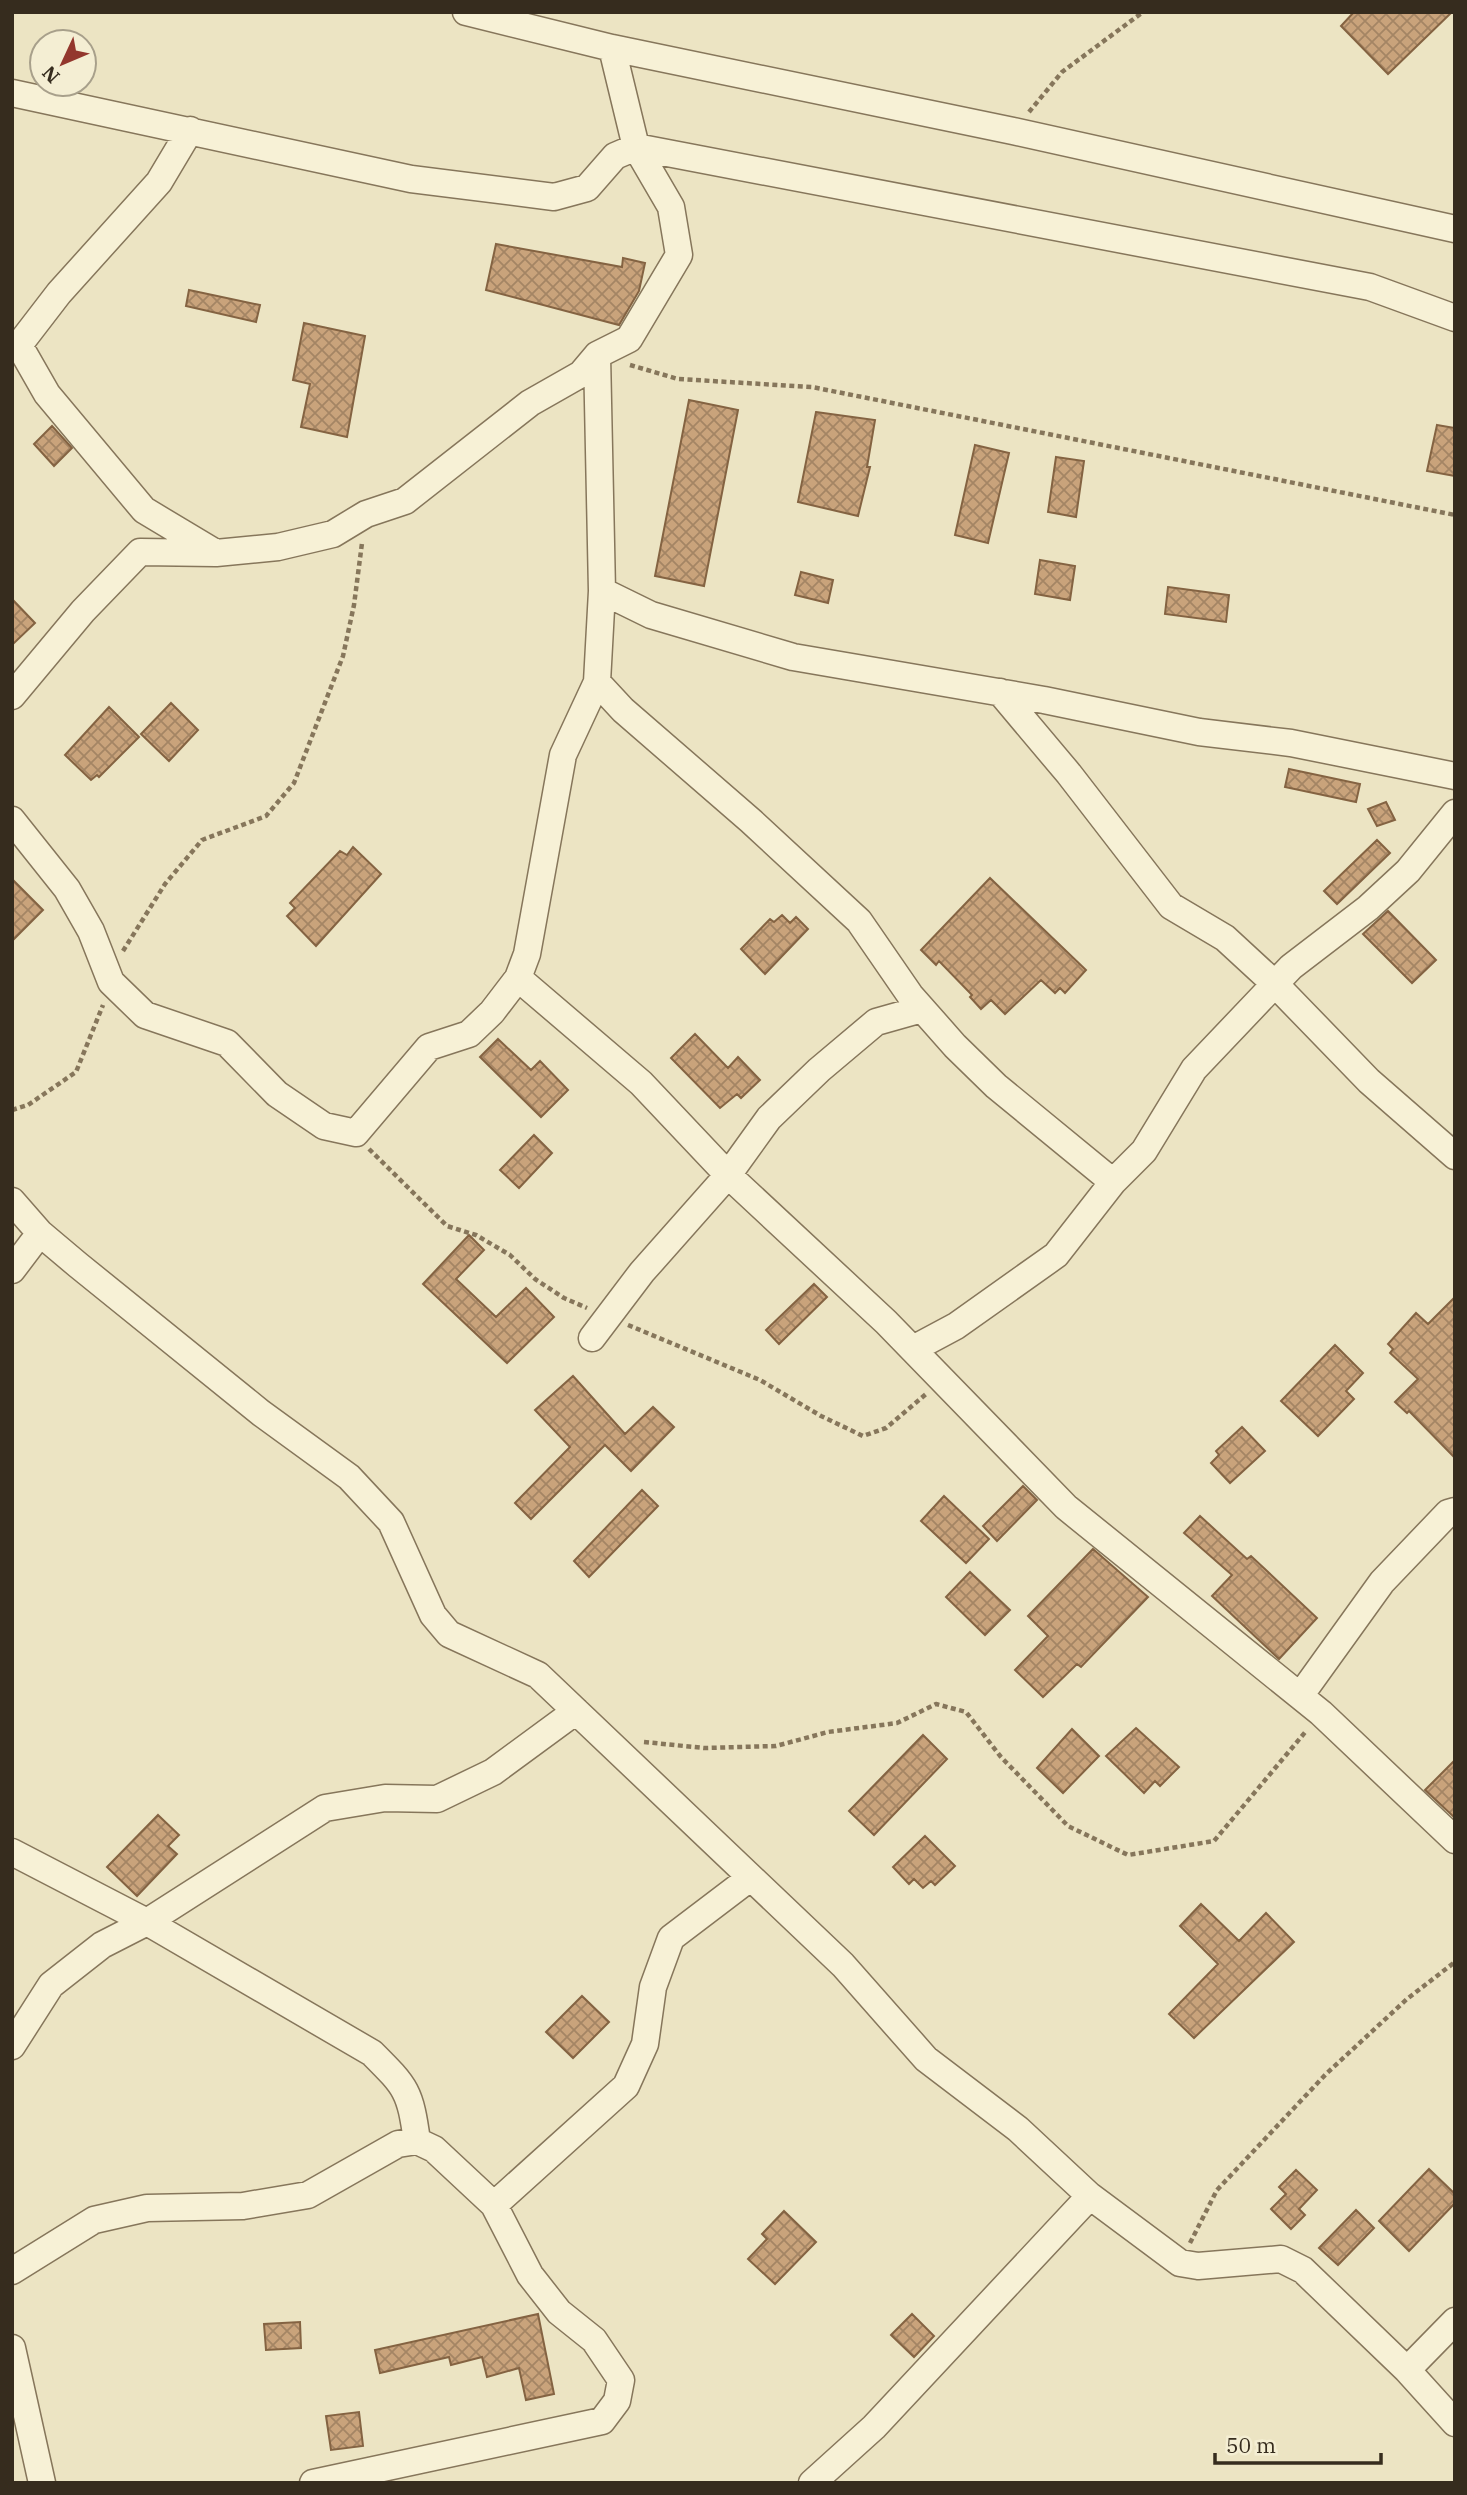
<svg xmlns="http://www.w3.org/2000/svg" width="1467" height="2495" viewBox="0 0 1467 2495" font-family="'IBM Plex Serif',serif">
<style>
.building{fill:url(#building-cross-hatch);stroke:#846342;stroke-width:2}
.lines{fill:none;stroke-linecap:round;stroke-linejoin:round}
.minor-casing{stroke:#86765b;stroke-width:29}
.path{stroke:#86765b;stroke-width:4.5;stroke-dasharray:5 3.5;stroke-linecap:butt}
.minor{stroke:#f7f1d6;stroke-width:26}
</style>
<defs>
<pattern id="building-cross-hatch" width="8" height="8" patternUnits="userSpaceOnUse" patternTransform="scale(1.75)"><rect width="8" height="8" fill="#c9a37b"/><path d="M0 0l8 8M0 8l8-8" fill="none" stroke="#a48564"/></pattern>
</defs>
<rect width="100%" height="100%" fill="#ece4c3"/>
<path class="building" d="M1354 12H1452L1388 74 1341 26Z
M496 244 622 267 623 258 645 263 639 291 619 325 486 290Z
M189 290 260 305 256 322 186 306Z
M304 323 365 336 347 437 301 427 310 384 293 380Z
M689 400 738 410 704 586 655 576Z
M816 412 875 420 867 467H870L858 516 798 502Z
M1437 425 1455 428V476L1427 471Z
M52 426 72 448 54 466 34 444Z
M975 445 1009 453 988 543 955 535Z
M1056 457 1084 461 1076 517 1048 512Z
M1040 560 1075 566 1070 600 1035 594Z
M801 572 833 580 828 603 795 595Z
M1168 587 1229 595 1226 622 1165 614Z
M12 599 35 623 12 645Z
M171 703 198 730 169 761 141 734Z
M109 707 139 737 99 777 97 775 91 780 65 755Z
M1289 769 1360 784 1356 802 1285 787Z
M1386 802 1395 820 1377 826 1368 809Z
M1377 840 1390 853 1337 904 1324 891Z
M353 847 381 874 316 946 287 916 295 908 290 903 340 851 347 855Z
M990 878 1086 970 1065 993 1060 988 1055 993 1041 980 1005 1014 991 1000 981 1009 970 997 972 995 939 961 936 965 921 950Z
M12 879 43 910 12 941Z
M1388 911 1436 960 1412 983 1363 934Z
M782 915 790 923 796 917 808 929 765 974 741 949 770 919 774 922Z
M695 1034 728 1068 738 1057 760 1080 741 1098 737 1094 720 1108 671 1058Z
M498 1039 531 1070 540 1061 568 1090 541 1117 480 1057Z
M534 1135 552 1153 519 1188 500 1170Z
M469 1235 484 1250 456 1279 496 1317 526 1288 554 1317 507 1363 423 1284Z
M814 1284 827 1297 779 1344 766 1330Z
M1455 1297V1458L1409 1411 1407 1413 1395 1402 1418 1379 1390 1353 1393 1349 1388 1344 1416 1313 1428 1324Z
M1335 1345 1363 1373 1346 1391 1354 1399 1318 1436 1281 1401Z
M573 1376 625 1434 653 1407 674 1427 631 1471 605 1445 531 1519 515 1503 570 1447 535 1410Z
M1242 1427 1265 1451 1230 1483 1211 1463 1219 1455 1216 1451Z
M1023 1486 1037 1500 997 1541 983 1526Z
M642 1490 658 1506 589 1577 574 1561Z
M944 1496 989 1539 966 1563 921 1521Z
M1200 1516 1247 1559 1251 1556 1317 1618 1279 1659 1212 1596 1232 1575 1184 1533Z
M1093 1549 1148 1597 1081 1667 1077 1664 1043 1697 1015 1670 1048 1636 1028 1616Z
M970 1572 1010 1610 985 1635 946 1597Z
M1136 1728 1179 1767 1160 1786 1155 1781 1144 1793 1106 1756Z
M1072 1729 1099 1756 1063 1793 1037 1768Z
M923 1735 947 1759 874 1835 849 1811Z
M1455 1760V1818L1425 1790Z
M158 1815 179 1835 168 1846 177 1854 137 1896 107 1867Z
M925 1836 955 1866 935 1885 931 1881 923 1888 914 1879 909 1884 893 1867Z
M1201 1904 1239 1941 1266 1913 1294 1942 1194 2038 1169 2014 1218 1964 1180 1926Z
M582 1996 609 2022 573 2058 546 2032Z
M1429 2169 1455 2194V2203L1409 2251 1379 2221Z
M1296 2170 1317 2190 1299 2209 1305 2215 1291 2229 1271 2209 1286 2194 1279 2187Z
M1356 2210 1374 2228 1338 2265 1319 2248Z
M784 2211 816 2242 775 2284 748 2259 767 2239 762 2234Z
M538 2314 554 2394 526 2400 519 2368 487 2377 482 2357 451 2365 449 2357 380 2373 375 2350Z
M912 2314 934 2336 914 2357 891 2335Z
M300 2322 301 2348 266 2350 264 2324Z
M359 2412 363 2446 331 2450 326 2416Z"/>
<g class="lines">
<g class="minor-casing">
<path id="minor" d="M466 12 612 48 1013 131 1455 229
M12 93 411 179 554 197 587 188 615 156 636 147 1370 287 1455 318
M19 345 47 394 144 510 214 552
M12 349 19 345 59 293 159 182 190 130
M602 591 651 615 793 657 1044 700 1199 732 1291 743 1455 776
M597 682 623 710 751 821 859 921 910 995 955 1046 996 1086 1113 1182
M1000 692 1069 774 1171 906 1225 938 1276 985 1369 1081 1455 1156
M12 696 83 611 140 552 216 553 278 547 333 534 366 514 405 501 530 403 581 374 597 355 629 339 679 255 671 207 636 147 612 48
M12 820 67 889 91 931 111 982 145 1015 227 1043 277 1094 324 1126 356 1133 429 1047 469 1034 492 1012 518 978 527 954 563 755 597 682 602 591 597 355
M518 978 641 1083 728 1175 886 1322 1066 1507 1321 1713 1455 1840
M12 1201 40 1233 78 1265 261 1413 349 1477 391 1522 433 1615 449 1634 538 1675 843 1965 926 2059 1018 2129 1090 2196 1180 2263 1198 2266 1281 2259 1303 2270 1407 2370 1455 2423
M12 1270 40 1233
M592 1338 642 1272 728 1175 769 1118 819 1070 876 1022 922 1009
M913 1349 956 1326 1056 1255 1113 1182 1144 1151 1194 1069 1291 967 1368 908 1408 871 1455 813
M1300 1696 1382 1582 1448 1513 1455 1511
M12 1852 147 1922 372 2053C407 2088 410 2091 417 2141
M12 2046 51 1985 102 1945 147 1922 325 1808 385 1798 437 1799 493 1772 576 1711
M494 2205 626 2086 645 2044 653 1987 671 1938 750 1878
M12 2271 94 2220 147 2208 243 2206 308 2195 398 2144 417 2141 434 2149 494 2205 530 2275 559 2312 594 2340 621 2380 617 2401 602 2421 313 2483
M12 2348 42 2483
M1407 2370 1455 2321
M812 2483 874 2427 1090 2196"/>
</g>
<path class="path" d="M1029 112 1062 72 1143 12
M630 365 678 379 812 387 1455 515
M123 951 165 884 202 840 266 816 294 783 343 656 354 605 362 543
M12 1110 28 1105 76 1072 103 1005
M369 1149 447 1226 476 1235 510 1255 535 1279 564 1298 587 1308
M628 1325 760 1380 821 1416 863 1436 886 1428 926 1394
M644 1742 704 1748 776 1746 828 1732 897 1723 936 1704 966 1712 1001 1757 1068 1826 1128 1855 1214 1841 1307 1730
M1190 2243 1217 2190 1326 2074 1407 1999 1455 1962"/>
<use href="#minor" class="minor"/>
</g>
<rect width="1467" height="2495" fill="none" stroke="#362c1e" stroke-width="28"/>
<g transform="translate(63 63) rotate(226)"><circle r="33" fill="#f4eed3" stroke="#a8a08b" stroke-width="2"/>
<path d="M0-5L12 26L0 18L-12 26Z" fill="#93372d"/>
<text y="-10" font-size="19" font-weight="bold" text-anchor="middle" fill="#362c1e">N</text>
</g>
<path d="M1215 2453v10h166v-10" fill="none" stroke="#362c1e" stroke-width="3.5"/>
<text x="1226" y="2453" font-size="21" fill="#362c1e" stroke="#f4eed3" stroke-width="5" paint-order="stroke">50 m</text>
</svg>
